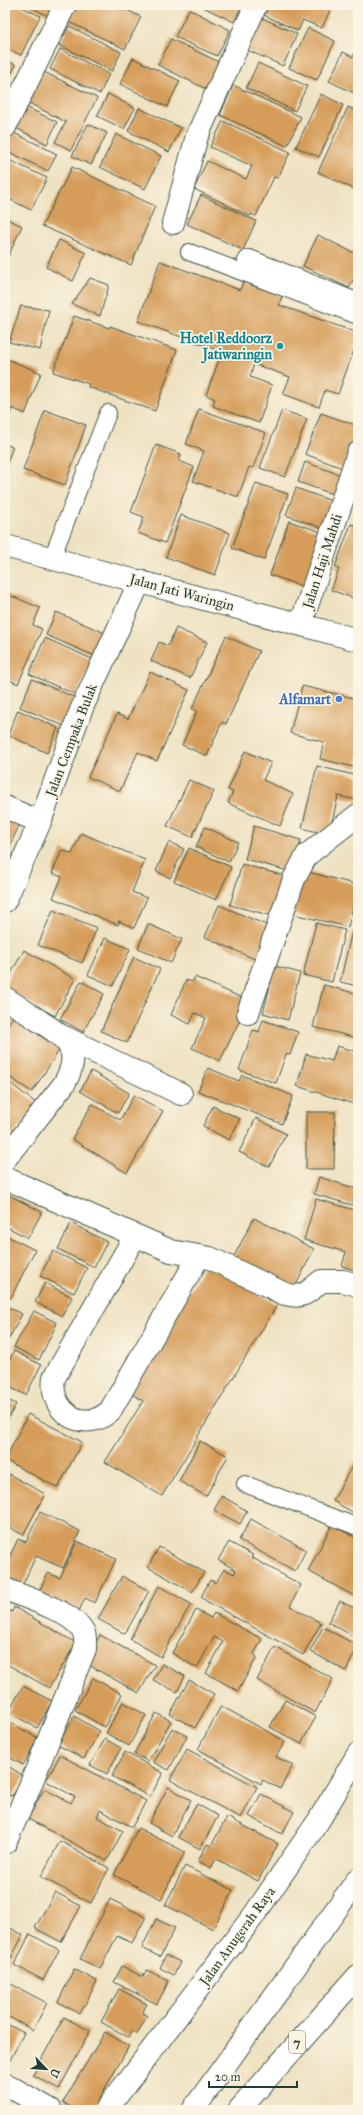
<svg xmlns="http://www.w3.org/2000/svg" width="363" height="2115" viewBox="0 0 363 2115" font-family="'IM FELL Great Primer',serif">
<style>
.building{fill:#d69d5a}
.lines{fill:none;stroke-linecap:round;stroke-linejoin:round}
.lane-casing{stroke:#3e5649;stroke-width:18}
.street-casing{stroke:#3e5649;stroke-width:24}
.secondary-casing{stroke:#3e5649;stroke-width:24}
.primary-casing{stroke:#3e5649;stroke-width:24}
.highway-casing{stroke:#3e5649;stroke-width:24}
.lane{stroke:#fff;stroke-width:16}
.street{stroke:#fff;stroke-width:22}
.secondary{stroke:#fff;stroke-width:22}
.primary{stroke:#fff;stroke-width:22}
.highway{stroke:#fff;stroke-width:22}
.culture-dot{fill:#0f9aa8;stroke:#fcf5e5;stroke-width:1.5}
.shop-dot{fill:#3f7fe0;stroke:#fcf5e5;stroke-width:1.5}
.labels{text-anchor:middle;stroke-width:3.5;stroke-linejoin:round;paint-order:stroke}
.shield{fill:#fcf5e5;stroke:#617469;stroke-width:1}
.shield-label{font-size:13px;font-weight:bold;fill:#1f3d34}
.culture-label{font-size:14px;font-weight:bold;fill:#0d838f;stroke:#fcf5e5;text-anchor:end}
.street-label{font-size:14px;fill:#1f3d34;stroke:#fcf5e5}
.shop-label{font-size:14px;font-weight:bold;fill:#366cbe;stroke:#fcf5e5;text-anchor:end}
</style>
<rect width="100%" height="100%" fill="#fcf5e5"/>
<filter id="ink" filterUnits="userSpaceOnUse"><feTurbulence type="fractalNoise" baseFrequency=".025" numOctaves="2"/><feDisplacementMap in="SourceGraphic" scale="8" xChannelSelector="R" yChannelSelector="G"/><feConvolveMatrix kernelMatrix="1 2 1 2 8 2 1 2 1" color-interpolation-filters="sRGB"/></filter>
<filter id="wash" filterUnits="userSpaceOnUse"><feTurbulence type="fractalNoise" baseFrequency=".012" numOctaves="4" result="noise"/><feDisplacementMap in="SourceGraphic" scale="16" xChannelSelector="R" yChannelSelector="G"/><feGaussianBlur stdDeviation="0.9" result="paint"/><feColorMatrix in="noise" values="0 0 0 0 0 0 0 0 0 0 0 0 0 0 0 0 0 1.4 0 .05"/><feComposite in="paint" operator="in"/></filter>
<g filter="url(#wash)">
<rect width="100%" height="100%" fill="#efe2c2"/>
<g id="blocks">
<path class="building" d="M7 5H18L40 16 21 55 5 48V9Z
M27 5H54L48 16Z
M78 5H117L141 17 125 49 69 22Z
M199 5H242L234 22Z
M269 5H323L331 8 322 28 303 20 298 31 264 15Z
M189 9 230 30 217 56 175 37Z
M260 17 297 34 283 66 245 49Z
M69 26 121 52 112 71 59 45Z
M308 28 335 41 317 80 289 68Z
M171 39 219 62 206 89 158 65Z
M358 46V95L329 81 343 52 353 57Z
M60 49 109 74 100 94 50 69Z
M133 58 180 81 167 107 120 84Z
M5 59 16 65 5 86Z
M258 63 307 86 295 111 246 88Z
M40 70 97 98 71 150 55 142 66 122 25 101Z
M233 85 301 117 287 146 220 115Z
M108 94 135 108 124 129 97 116Z
M321 94 343 105 319 157 296 147Z
M26 107 57 122 47 144 16 128Z
M348 107 358 112V191L318 172Z
M139 108 181 128 169 152 128 131Z
M223 121 290 152 278 178 274 177 256 216 251 214 250 216 194 189 207 161 246 179 252 166 210 147Z
M88 124 107 133 91 165 72 156Z
M12 132 57 154 48 171 5 150Z
M116 134 161 156 145 189 100 167Z
M5 158 47 178 31 210 5 197Z
M72 167 155 206 131 265 42 226Z
M201 195 256 221 243 250 187 224Z
M5 218 22 226 5 263Z
M318 235 358 255V270L349 288 303 266Z
M59 240 86 253 73 281 46 267Z
M160 261 240 290 243 282 282 296 279 305 358 333V339L338 394 325 390 319 407 283 394 290 377 254 364 250 377 272 385 259 423 213 406 215 399 206 395 222 352 138 321Z
M90 278 109 285 100 316 72 304Z
M21 306 49 310 40 350 9 342Z
M74 316 109 328 110 326 177 350 155 411 88 387 89 384 53 372Z
M5 358 41 373 25 414 12 408 5 426Z
M199 409 266 433 253 468 249 467 238 497 193 481 204 451 186 444Z
M45 410 86 425 65 485 23 470Z
M282 410 307 419 285 477 260 468Z
M321 413 358 426V435L345 469 305 454Z
M5 444 13 447 5 467Z
M156 445 181 454 179 461 194 467 165 543 138 533 144 517 131 512Z
M305 462 346 477 338 496 298 482Z
M256 483 288 494 264 560 232 548Z
M296 488 340 504 330 531 286 515Z
M181 515 230 533 215 575 166 557Z
M289 521 330 535 310 589 270 575Z
M351 524 358 526V600L331 590 339 569 335 567Z
M5 593 40 608 33 625 42 629 18 684 5 678Z
M56 612 105 633 95 656 46 635Z
M176 628 207 642 190 678 151 661 159 642 168 646Z
M226 636 259 651 226 724 222 722 207 756 182 745 197 711 192 709Z
M45 638 92 659 77 695 29 674Z
M150 672 189 690 157 761 138 752 120 791 88 777 117 714 128 719Z
M32 679 76 698 64 726 20 707Z
M302 686 358 699V768L320 759 324 742 290 733Z
M18 710 58 728 47 753 8 735Z
M245 751 271 763 263 780 293 794 280 826 228 803 233 792 228 790Z
M317 766 358 776V800L338 796 329 835 302 828Z
M189 780 214 791 192 837 167 826Z
M5 811 22 819 5 856 12 859 5 874Z
M254 826 301 840 292 872 245 859Z
M205 827 238 842 229 862 196 847Z
M81 833 145 860 132 892 147 898 134 928 119 921 118 925 53 898 62 877 52 873 62 850 72 854Z
M169 842 184 849 170 878 156 871Z
M189 848 231 867 216 900 174 881Z
M358 850V862L353 860Z
M242 864 288 877 277 917 230 905Z
M304 871 358 885 348 927 293 914Z
M219 905 271 927 257 960 205 937Z
M53 910 97 928 82 963 38 945Z
M316 923 345 930 332 982 303 975Z
M148 924 182 939 171 963 138 948Z
M352 931 358 933V986L340 982Z
M105 938 130 949 113 986 88 975Z
M24 950 75 979 55 1016 5 989V984Z
M134 957 160 969 127 1043 101 1031Z
M275 966 300 973 288 1020 263 1013Z
M195 977 249 1001 220 1061 192 1048 206 1018 195 1013 190 1024 171 1015 186 980 192 982Z
M81 981 104 994 83 1032 60 1019Z
M324 985 358 994 357 1038 313 1027Z
M13 1017 60 1049 32 1092 5 1074V1064L10 1057 5 1054V1029Z
M263 1020 298 1032 290 1055 286 1054 276 1083 239 1070 253 1030 259 1032Z
M337 1046 358 1052 357 1105 297 1086 306 1054 332 1061Z
M208 1068 239 1081 242 1075 293 1096 282 1124 198 1091Z
M91 1071 129 1093 118 1113 80 1091Z
M5 1079 37 1104 5 1144Z
M134 1095 163 1111 127 1173 72 1139 92 1104 120 1120Z
M213 1106 240 1119 229 1140 203 1126Z
M306 1112H335L334 1169H306Z
M256 1118 286 1134 269 1167 239 1152Z
M319 1177 357 1189 352 1205 314 1194Z
M5 1193 42 1212 28 1238 5 1226Z
M316 1199 358 1211V1271L342 1266 346 1252 304 1240Z
M254 1218 314 1249 293 1291 232 1260Z
M71 1223 107 1242 94 1267 58 1249Z
M5 1235 35 1250 10 1299 5 1296Z
M53 1251 87 1268 74 1293 40 1276Z
M207 1262 277 1305 162 1496 105 1462 143 1401 129 1392Z
M45 1283 72 1297 62 1316 35 1302Z
M5 1306 22 1314 5 1346Z
M34 1311 57 1323 39 1360 14 1347Z
M14 1351 41 1365 26 1395 5 1385V1368Z
M5 1399 16 1404 5 1425Z
M28 1414 82 1442 58 1488 5 1460Z
M200 1441 228 1456 206 1496 179 1481Z
M354 1462 358 1464V1515L333 1501Z
M5 1472 45 1494 23 1535 5 1525Z
M222 1496 247 1511 240 1524 214 1510Z
M40 1512 80 1531 63 1568 36 1556 22 1586 5 1578V1566L18 1539 26 1542Z
M251 1519 306 1550 295 1571 239 1540Z
M332 1525 358 1539V1598L308 1571Z
M77 1541 116 1559 95 1603 85 1598 79 1611 39 1592 48 1573 60 1578Z
M229 1542 253 1555 251 1557 301 1585 290 1606 321 1623 303 1655 206 1601 201 1597 210 1580 216 1583 224 1569 234 1574 236 1570 218 1560Z
M159 1547 204 1572 192 1592 148 1567Z
M122 1576 149 1591 125 1634 98 1619Z
M159 1586 191 1604 161 1657 130 1639Z
M340 1601 358 1610V1639L328 1622Z
M14 1607 76 1643 49 1688 5 1663V1608L12 1612Z
M196 1610 211 1618 214 1613 262 1639 254 1654 257 1657 238 1691 206 1673 223 1642 214 1637 197 1668 172 1653Z
M323 1627 358 1646 346 1671 310 1651Z
M100 1635 155 1665 139 1693 85 1663Z
M275 1647 333 1679 315 1713 257 1680Z
M162 1664 185 1676 177 1692 153 1680Z
M93 1678 122 1694 104 1727 75 1710Z
M189 1680 214 1694 195 1728 170 1714Z
M23 1686 52 1701 37 1728 8 1712Z
M285 1700 316 1717 301 1744 270 1727Z
M123 1702 146 1715 129 1746 106 1733Z
M221 1706 285 1741 276 1757 293 1765 280 1789 263 1780 261 1784 198 1749Z
M156 1713 171 1721 148 1761 134 1754Z
M74 1716 100 1731 84 1759 58 1745Z
M5 1720 38 1738 23 1765 5 1755Z
M172 1728 187 1736 169 1770 153 1762Z
M105 1739 121 1748 107 1774 90 1765Z
M187 1749 257 1787 241 1818 170 1780Z
M125 1752 163 1773 150 1797 112 1776Z
M60 1755 146 1801 132 1827 100 1810 97 1817 123 1831 107 1861 28 1819 44 1789 71 1803 75 1797 46 1781Z
M5 1764 25 1777 12 1796 10 1795 5 1801Z
M168 1787 191 1800 172 1836 149 1823Z
M261 1794 294 1812 282 1834 249 1816Z
M197 1804 218 1816 200 1849 178 1837Z
M227 1817 278 1844 258 1881 216 1859 211 1868 198 1861 207 1844 211 1846Z
M138 1828 185 1852 161 1899 114 1875Z
M60 1841 109 1868 91 1903 41 1877Z
M185 1866 233 1890 213 1929 165 1905Z
M55 1892 81 1906 61 1942 35 1928Z
M110 1899 146 1917 132 1943 117 1936 100 1969 80 1959Z
M156 1919 175 1928 160 1957 142 1948Z
M5 1925 23 1935 7 1966 5 1965Z
M30 1934 59 1950 43 1980 14 1965Z
M166 1955 180 1962 174 1975 160 1968Z
M122 1966 143 1977 147 1970 169 1981 157 2004 114 1982Z
M74 1969 97 1981 80 2014 58 2002Z
M11 1984 47 2003 33 2030 5 2015V1995Z
M119 1989 147 2004 142 2013 147 2016 137 2034 132 2031 128 2037 101 2022Z
M64 2017 90 2031 59 2089 33 2075Z
M5 2023 24 2033 7 2066 5 2065Z
M105 2032 129 2046 93 2110H76L63 2102Z"/>
</g>
</g>
<g filter="url(#ink)">
<use href="#blocks" fill-opacity="0" stroke="#3e5649" stroke-width="1"/>
<g class="lines">
<g class="lane-casing">
<path id="lane" d="M189 252 358 316
M52 558 108 413
M245 1484 358 1527"/>
</g>
<g class="street-casing">
<path id="street" d="M5 127 65 5
M173 223 197 136 256 5
M249 261 358 305
M301 624 358 453
M5 807 40 822
M5 901 40 822 81 710 140 581
M5 998C17 1006 29 1014 41 1022 68 1039 83 1051 64 1084L5 1159
M248 1013 294 879 307 855 358 815
M64 1037 181 1094
M5 1178 171 1251 210 1258 285 1294C303 1299 307 1293 321 1281H343L358 1285
M135 1236 54 1378C50 1403 69 1427 97 1419 101 1418 106 1414 110 1411L198 1258
M5 1589C26 1598 72 1611 83 1631 86 1636 85 1643 85 1649L26 1796 5 1843
M5 2084 51 2110"/>
</g>
<g class="secondary-casing">
<path id="secondary" d="M106 2110 254 1915 319 1820 358 1754"/>
</g>
<g class="primary-casing">
<path id="primary" d="M5 546 358 640"/>
</g>
<g class="highway-casing">
<path id="highway" d="M193 2110 358 1879
M239 2110 358 1976"/>
</g>
<use href="#lane" class="lane"/>
<use href="#street" class="street"/>
<use href="#secondary" class="secondary"/>
<use href="#primary" class="primary"/>
<use href="#highway" class="highway"/>
</g>
</g>
<circle class="culture-dot" cx="280" cy="346" r="4"/>
<circle class="shop-dot" cx="339" cy="699" r="4"/>
<g class="labels">
<rect class="shield" x="289" y="2031" width="16" height="22" rx="3"/>
<g class="shield-label">
<text x="297" y="2047">7</text>
</g>
<g class="culture-label">
<text x="272" y="343">Hotel Reddoorz<tspan x="272" dy="16">Jatiwaringin</tspan></text>
</g>
<g class="street-label">
<text transform="translate(322 561) rotate(-72)" y="5">Jalan Haji Mahdi</text>
<text transform="translate(182 592) rotate(15)" y="5">Jalan Jati Waringin</text>
<text transform="translate(71 740) rotate(-69)" y="5">Jalan Cempaka Bulak</text>
<text transform="translate(237 1936) rotate(-54)" y="5">Jalan Anugerah Raya</text>
</g>
<g class="shop-label">
<text x="331" y="704">Alfamart</text>
</g>
</g>
<rect width="363" height="2115" fill="none" stroke="#fcf5e5" stroke-width="20"/>
<g transform="translate(46 2069) rotate(115)" stroke="#fcf5e5" stroke-width="3" paint-order="stroke">
<path d="M0-3L7 15L0 10L-7 15Z" fill="#1f3d34"/>
<text y="-6" font-size="11" font-weight="bold" text-anchor="middle" fill="#1f3d34">U</text>
</g>
<path d="M209 2081v6h88v-6" fill="none" stroke="#1f3d34" stroke-width="2"/>
<text x="215" y="2081" font-size="12" fill="#1f3d34" stroke="#fcf5e5" stroke-width="3" paint-order="stroke">20 m</text>
</svg>
